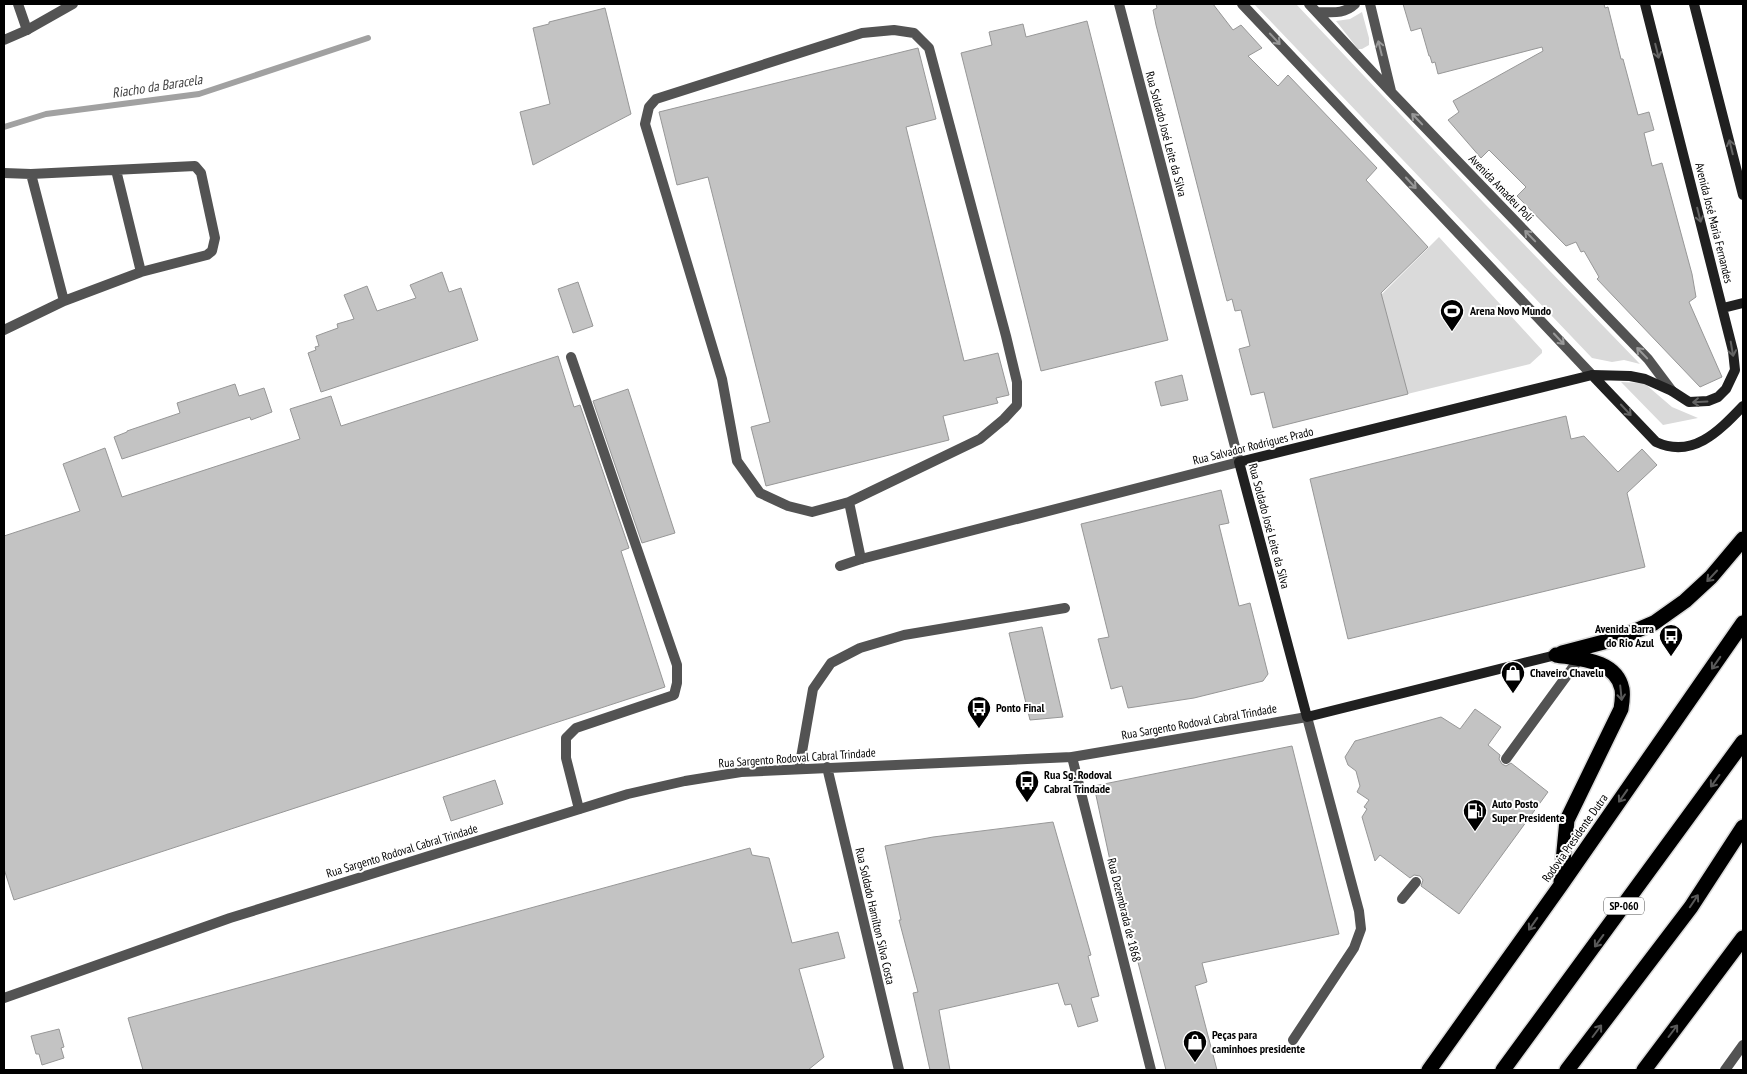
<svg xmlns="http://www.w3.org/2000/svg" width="1747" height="1074" viewBox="0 0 1747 1074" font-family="'PT Sans Narrow',sans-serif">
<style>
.green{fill:#dadada}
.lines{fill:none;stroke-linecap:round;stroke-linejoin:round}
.stream{stroke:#a1a1a1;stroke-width:6}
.building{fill:#c3c3c3;stroke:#979797}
.motorway-casing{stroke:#dbdbdb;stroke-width:18}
.service{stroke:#535353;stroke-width:10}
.pedestrian{stroke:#535353;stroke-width:10}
.minor{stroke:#535353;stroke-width:10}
.secondary{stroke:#202020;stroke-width:10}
.motorway{stroke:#000;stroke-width:15}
.oneway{stroke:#989898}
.oneway2{stroke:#636363}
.oneway3{stroke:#595959}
.labels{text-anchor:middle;stroke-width:4;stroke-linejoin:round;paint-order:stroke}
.shield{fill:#fff;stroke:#4c4c4c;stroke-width:1}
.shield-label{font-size:11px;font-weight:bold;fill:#000}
.street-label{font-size:12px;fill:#000;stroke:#fff}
.poi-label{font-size:12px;font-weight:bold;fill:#000;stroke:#fff;text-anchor:start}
.water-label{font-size:14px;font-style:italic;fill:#424242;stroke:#fff}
</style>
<rect width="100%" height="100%" fill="#fff"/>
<path class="green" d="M1254 4H1296L1484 203 1640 364 1624 360 1612 362 1592 358Z
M1362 12 1369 38V45L1362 49H1358L1336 21 1350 19Z
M1439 237 1542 350V353L1530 364 1395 397 1371 305Z
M1621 382 1644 383 1672 407 1698 418 1663 425Z"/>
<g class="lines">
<path class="stream" d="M4 127 46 114 199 94 368 38"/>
</g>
<path class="building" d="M1156 4H1213L1233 30 1241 25 1262 48 1248 56 1278 86 1288 75 1377 168 1366 180 1428 247 1381 293 1408 394 1273 428 1264 392 1251 395 1239 349 1250 346 1241 310 1235 311 1232 299 1227 301 1156 25 1153 10 1157 8Z
M1403 4H1604L1605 8 1608 7 1621 59H1623L1638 115 1649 112 1654 130 1644 133 1652 166 1662 163 1692 274 1696 297 1689 302 1722 377 1700 387 1597 279 1599 277 1584 251 1581 252 1576 242 1566 246 1517 196 1526 187 1489 150 1481 158 1448 120 1459 112 1453 101 1543 51 1542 47 1438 74 1435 62 1432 63 1430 56H1429L1421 28 1411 31Z
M605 8 631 114 533 165 520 112 550 104 533 28 549 24V22Z
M1087 21 1168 340 1041 371 961 53 992 45 989 32 1023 24 1026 37Z
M918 48 936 119 906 127 964 361 998 353 1009 395 996 398 998 403 943 416 949 440 766 486 751 427 770 422 708 177 677 185 659 112Z
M442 272 449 292 461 288 478 340 321 392 308 353 316 350 315 347 319 346 316 336 338 328 337 324 354 319 344 295 367 286 377 311 416 298 410 285Z
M578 282 593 326 573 333 558 289Z
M558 356 574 407 580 405 629 548 621 551 665 687 14 900 4 869V536L80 511 63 464 105 448 122 497 300 439 290 409 331 396 341 426Z
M1182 375 1188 400 1161 406 1155 382Z
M235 384 239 396 264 388 272 412 251 420 250 417 122 459 114 437 127 432V431L180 413 177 403Z
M628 389 675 533 642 543 593 401Z
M1566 416 1571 439 1584 436 1618 472 1642 449 1657 465 1627 493 1645 567 1348 639 1310 479Z
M1221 490 1229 523 1219 525 1239 606 1250 603 1268 674 1263 681 1194 698 1128 708 1122 686 1111 689 1098 639 1109 637 1081 524Z
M1042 627 1063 717 1030 720 1009 633Z
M1475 709 1501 727 1488 745 1500 755 1499 759 1502 764 1506 766 1511 763 1548 792 1459 914 1421 886 1423 880 1420 876 1414 875 1410 878 1380 855 1375 861 1362 817 1367 809 1364 807 1369 800 1357 792 1360 786 1356 771 1348 765 1345 757 1355 741 1441 717 1460 729Z
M1292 746 1339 934 1202 963 1207 982 1195 986 1217 1070H1166L1127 920 1123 921 1094 786Z
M495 780 503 804 451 821 443 797Z
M1053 822 1091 955 1088 956 1099 996 1091 998 1098 1021 1078 1027 1071 1004 1065 1005 1058 983 939 1010 950 1070H930L913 993 918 992 899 920H901L885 846 933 837Z
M750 848 752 855 769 858 792 943 838 932 845 958 799 969 824 1057 808 1070H143L128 1018Z
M59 1029 64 1047 61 1048 64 1058 42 1065 39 1054H36L31 1036Z"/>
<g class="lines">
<g class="motorway-casing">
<path id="motorway" d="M1562 653 1619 638 1654 623 1685 601 1711 577 1743 539
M1556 655C1580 659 1616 660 1622 689 1623 695 1622 703 1621 709L1567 820 1561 882
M1429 1070 1561 885 1743 623
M1503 1070 1743 742
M1567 1070 1691 907 1743 827
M1644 1070 1743 938"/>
</g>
<path class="service" d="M4 40 27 30 73 4
M571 357 677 665V683L674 695 576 728 566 738V758L579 809
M849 502 980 439 1004 419 1017 405V382L1006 336 929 48 914 33 894 30 862 33 656 99 649 107 645 124 722 379 737 461 760 493 788 506 812 512 849 502 861 559
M1072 757 1151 1070
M1506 759 1579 659
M799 769 813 689 831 663 860 648 904 635 1065 608
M1402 899 1416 882"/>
<path class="pedestrian" d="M18 4 27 30"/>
<path class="minor" d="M1242 4 1592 375
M1309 4 1391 92 1648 359 1672 391
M1370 4 1391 91
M1317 12C1332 12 1343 15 1355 4
M116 170 141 272
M4 173 31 174 195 166 201 173 215 238 212 251 207 255 141 272 64 301 4 330
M31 174 64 301
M840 566 861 559 1239 462 1119 4
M827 767 899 1070
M4 998 230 918 628 794 685 781 741 772 1072 757 1307 717 1359 911 1361 929 1354 948 1293 1040
M1725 1070 1743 1045"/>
<path class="secondary" d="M1694 4 1743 195
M1723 308 1743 303
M1592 375 1656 442C1693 459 1719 431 1743 406
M1556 655 1307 717 1239 462 1592 375 1630 376 1645 379 1672 391 1689 402 1708 401 1718 397 1726 389 1735 370 1733 351 1645 4"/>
<use href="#motorway" class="motorway"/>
</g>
<defs><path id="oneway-shaft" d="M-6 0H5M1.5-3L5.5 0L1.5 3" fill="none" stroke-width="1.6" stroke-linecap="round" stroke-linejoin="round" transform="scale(1.25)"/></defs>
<g class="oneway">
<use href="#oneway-shaft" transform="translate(1275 39) rotate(47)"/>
<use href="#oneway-shaft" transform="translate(1380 48) rotate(-104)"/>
<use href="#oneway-shaft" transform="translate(1417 119) rotate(-134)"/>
<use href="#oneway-shaft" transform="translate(1411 183) rotate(47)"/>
<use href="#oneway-shaft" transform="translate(1530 236) rotate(-134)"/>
<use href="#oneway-shaft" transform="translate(1559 339) rotate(47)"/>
<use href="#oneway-shaft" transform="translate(1642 353) rotate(-134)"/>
</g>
<g class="oneway2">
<use href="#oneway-shaft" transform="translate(1657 51) rotate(76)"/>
<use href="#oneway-shaft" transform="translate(1731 147) rotate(-104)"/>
<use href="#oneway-shaft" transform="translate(1699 215) rotate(76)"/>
<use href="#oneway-shaft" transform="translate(1732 349) rotate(80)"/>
<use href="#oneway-shaft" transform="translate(1700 402) rotate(177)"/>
<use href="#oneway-shaft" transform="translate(1626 410) rotate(47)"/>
</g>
<g class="oneway3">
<use href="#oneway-shaft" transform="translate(1712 576) rotate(133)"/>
<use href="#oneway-shaft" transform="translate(1716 663) rotate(125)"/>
<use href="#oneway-shaft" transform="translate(1621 693) rotate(84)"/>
<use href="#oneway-shaft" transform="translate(1715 781) rotate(126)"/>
<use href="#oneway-shaft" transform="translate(1623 796) rotate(125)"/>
<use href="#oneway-shaft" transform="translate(1694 901) rotate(-56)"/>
<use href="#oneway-shaft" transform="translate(1533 924) rotate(125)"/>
<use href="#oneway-shaft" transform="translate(1599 941) rotate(126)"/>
<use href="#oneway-shaft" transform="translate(1597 1031) rotate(-53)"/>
<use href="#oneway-shaft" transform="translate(1673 1031) rotate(-53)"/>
</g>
<defs>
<g id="stadium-pin" transform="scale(1.25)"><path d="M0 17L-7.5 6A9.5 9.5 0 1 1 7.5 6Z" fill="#000" stroke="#fff"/><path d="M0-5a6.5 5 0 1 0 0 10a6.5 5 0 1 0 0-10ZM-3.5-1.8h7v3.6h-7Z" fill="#fff"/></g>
<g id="bus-pin" transform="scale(1.25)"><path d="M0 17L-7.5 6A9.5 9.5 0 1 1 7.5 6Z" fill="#000" stroke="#fff"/><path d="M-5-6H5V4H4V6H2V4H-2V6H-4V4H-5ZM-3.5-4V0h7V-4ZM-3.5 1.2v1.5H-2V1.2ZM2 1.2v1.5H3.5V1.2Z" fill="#fff"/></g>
<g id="shop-pin" transform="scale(1.25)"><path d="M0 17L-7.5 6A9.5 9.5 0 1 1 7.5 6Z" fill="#000" stroke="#fff"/><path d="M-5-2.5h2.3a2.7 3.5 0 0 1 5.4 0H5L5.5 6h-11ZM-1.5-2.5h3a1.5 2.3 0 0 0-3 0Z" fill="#fff"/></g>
<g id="fuel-pin" transform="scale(1.25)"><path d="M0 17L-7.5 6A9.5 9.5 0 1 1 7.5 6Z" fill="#000" stroke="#fff"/><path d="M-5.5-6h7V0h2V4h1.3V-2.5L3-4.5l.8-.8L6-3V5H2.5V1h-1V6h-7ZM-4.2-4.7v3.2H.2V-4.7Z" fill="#fff"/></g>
</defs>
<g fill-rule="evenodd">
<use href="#stadium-pin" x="1452" y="311"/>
<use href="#bus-pin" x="1671" y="636"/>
<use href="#shop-pin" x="1513" y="673"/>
<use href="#bus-pin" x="979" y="708"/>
<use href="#bus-pin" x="1027" y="782"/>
<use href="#fuel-pin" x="1475" y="811"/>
<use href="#shop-pin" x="1195" y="1042"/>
</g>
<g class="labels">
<rect class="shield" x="1604" y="897.5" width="40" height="17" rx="4"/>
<g class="shield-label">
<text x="1624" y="910">SP-060</text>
</g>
<g class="street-label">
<text transform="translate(1166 134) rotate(75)" y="4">Rua Soldado José Leite da Silva</text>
<text transform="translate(1501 188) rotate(46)" y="4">Avenida Amadeu Poli</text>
<text transform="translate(1714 223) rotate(76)" y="4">Avenida José Maria Fernandes</text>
<text transform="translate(1253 446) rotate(-14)" y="4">Rua Salvador Rodrigues Prado</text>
<text transform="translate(1269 526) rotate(75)" y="4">Rua Soldado José Leite da Silva</text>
<text transform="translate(1199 722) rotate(-10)" y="4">Rua Sargento Rodoval Cabral Trindade</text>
<text transform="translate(797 758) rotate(-4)" y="4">Rua Sargento Rodoval Cabral Trindade</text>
<text transform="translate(1575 838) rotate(-55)" y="4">Rodovia Presidente Dutra</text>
<text transform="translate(402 851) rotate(-17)" y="4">Rua Sargento Rodoval Cabral Trindade</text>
<text transform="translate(1124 910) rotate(76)" y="4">Rua Dezembrada de 1868</text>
<text transform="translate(875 916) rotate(77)" y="4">Rua Soldado Hamílton Silva Costa</text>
</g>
<g class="poi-label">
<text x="1470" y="315">Arena Novo Mundo</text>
<text x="1654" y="633" text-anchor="end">Avenida Barra<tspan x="1654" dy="14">do Rio Azul</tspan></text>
<text x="1530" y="677">Chaveiro Chavelu</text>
<text x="996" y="712">Ponto Final</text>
<text x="1044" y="779">Rua Sg. Rodoval<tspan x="1044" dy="14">Cabral Trindade</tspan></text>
<text x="1492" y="808">Auto Posto<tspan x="1492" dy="14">Super Presidente</tspan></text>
<text x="1212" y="1039">Peças para<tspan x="1212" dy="14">caminhoes presidente</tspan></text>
</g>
<g class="water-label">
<text transform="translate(157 86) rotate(-9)" y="5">Riacho da Baracela</text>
</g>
</g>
<rect width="1747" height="1074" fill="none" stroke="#000000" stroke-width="10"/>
</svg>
